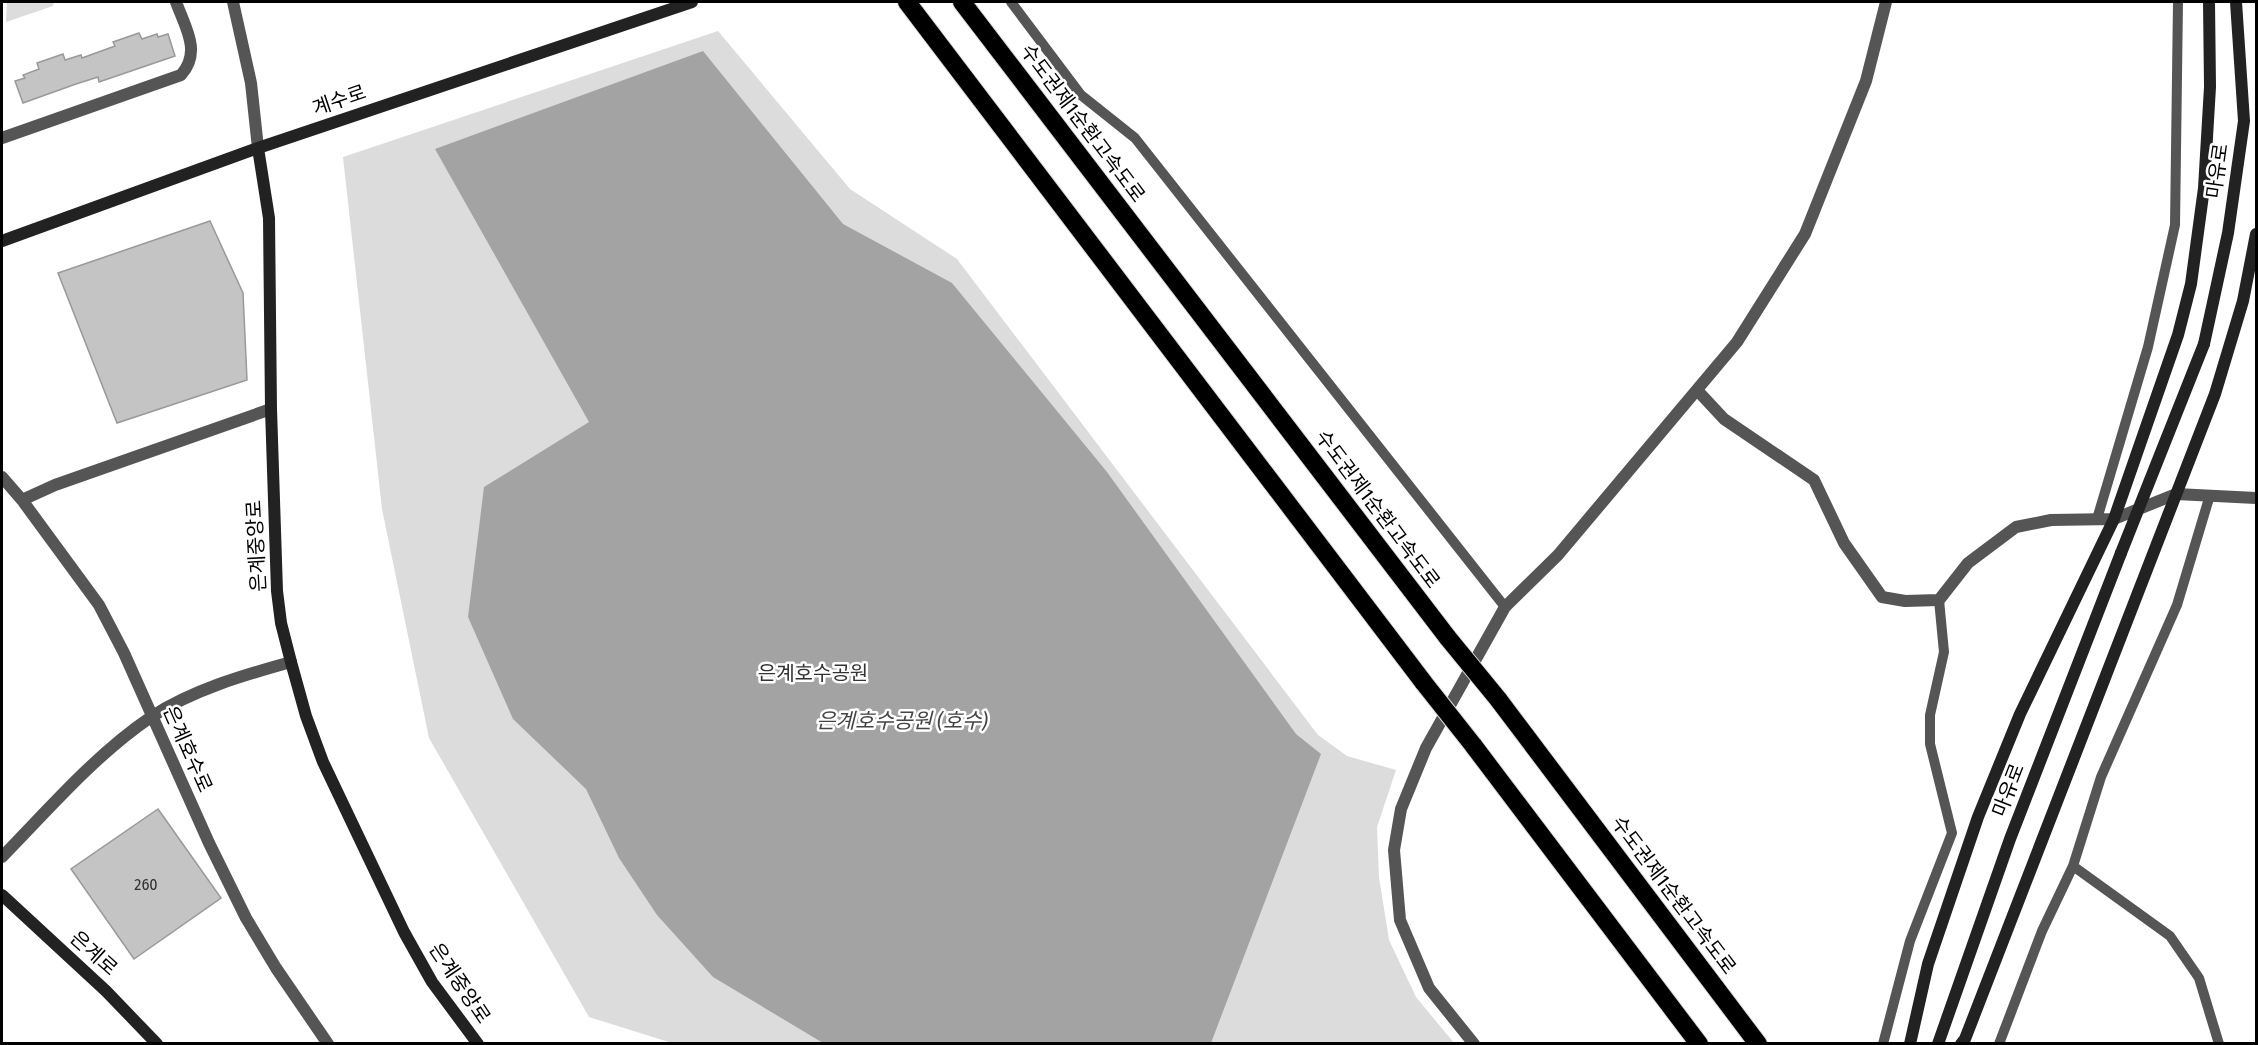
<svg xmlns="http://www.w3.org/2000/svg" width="2258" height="1045" viewBox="0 0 2258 1045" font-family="'Fira Sans Condensed','Noto Sans KR',sans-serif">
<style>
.green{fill:#dcdcdc}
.water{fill:#a3a3a3}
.building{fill:#c4c4c4;stroke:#999;stroke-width:1.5}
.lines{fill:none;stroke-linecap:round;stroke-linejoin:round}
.highway-casing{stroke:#dbdbdb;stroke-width:20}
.lane{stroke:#555;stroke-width:10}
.street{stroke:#555;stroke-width:12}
.secondary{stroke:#222;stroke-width:12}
.highway{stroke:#000;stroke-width:18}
.highway-bridge-casing{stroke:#dbdbdb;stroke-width:20;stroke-linecap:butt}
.secondary-bridge{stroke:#222;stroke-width:12}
.highway-bridge{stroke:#000;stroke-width:18}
.labels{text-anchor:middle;stroke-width:5;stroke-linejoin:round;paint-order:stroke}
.number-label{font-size:16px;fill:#313131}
.street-label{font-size:20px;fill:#000;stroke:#fff}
.park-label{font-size:20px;fill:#333;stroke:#fff}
.water-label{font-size:21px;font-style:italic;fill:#444;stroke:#fff}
</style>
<rect width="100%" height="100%" fill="#fff"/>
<path class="green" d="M7 2H54L53 6 6 22Z
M718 31 850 189 957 259 1318 735 1347 756 1396 770 1377 827 1379 877 1389 940 1416 997 1454 1043 675 1044 589 1017 429 738 382 509 343 157Z"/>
<path class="water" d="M703 51 843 224 952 283 1107 472 1296 734 1321 754 1211 1043H823L713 977 657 915 619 858 586 789 513 719 468 617 484 487 589 422 435 149Z"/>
<path class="building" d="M139 33 142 39 157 34 158 37 168 34 175 56 99 82 98 77 76 84 23 103 15 81 25 78 23 75 39 69 37 63 63 54 65 60 81 55 82 58 115 46 113 42Z
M210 221 243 293 247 380 117 423 58 273Z
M158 809 221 898 134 959 71 869Z"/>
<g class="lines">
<g class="highway-casing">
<path id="highway" d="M907 2 1424 683
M962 2 1448 638
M1498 699 1758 1044
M1473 745 1699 1044"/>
</g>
<path class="lane" d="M1011 2 1081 95 1135 138 1505 607
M2097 519 2148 347 2175 225 2178 2
M2073 866 2170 936 2199 978 2219 1044
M1883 1044 1910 941 1952 833 1930 744V715L1944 652 1939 600
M1999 1044 2042 931 2073 866 2101 777 2177 605 2210 495"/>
<path class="street" d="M233 2 251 83 258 148
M2 138 181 75C202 52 185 27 176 2
M1697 390 1724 419 1814 480 1844 543 1882 597 1905 601 1939 600 1968 563 2016 527 2051 520 2114 519 2176 494 2256 498
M2 477 22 500 99 605 124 653 209 843 246 918 276 968 328 1044
M22 500 55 485 271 409
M2 857C49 809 95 755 151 717 192 690 244 675 291 662
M1474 1044 1429 988 1400 920 1394 850 1401 809 1426 748 1505 607 1558 555 1737 342 1805 234 1866 81 1886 2"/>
<path class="secondary" d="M258 148 269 218 271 409 277 591 281 623 291 662 306 716 323 762 404 932 432 982 478 1044
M2 241 258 148 692 2
M2204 344 2228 233 2244 121 2236 2
M2 895 106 991 157 1044
M1910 1044 1928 964 1978 817 2020 714 2114 519 2178 335 2191 284 2204 188 2210 87 2209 2
M1938 1044 2010 839 2121 553
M1961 1044 1965 1039 2215 394 2243 301 2256 234"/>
<use href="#highway" class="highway"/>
<g class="highway-bridge-casing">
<path id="highway-bridge" d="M1448 638 1498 699
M1424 683 1473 745"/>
</g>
<path class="secondary-bridge" d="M2121 553 2204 344"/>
<use href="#highway-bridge" class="highway-bridge"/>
</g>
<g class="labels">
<g class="number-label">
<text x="146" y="890">260</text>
</g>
<g class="street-label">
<text transform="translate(339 100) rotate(-19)" y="7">계수로</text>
<text transform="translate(1083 123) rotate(53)" y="7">수도권제1순환고속도로</text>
<text transform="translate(2217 171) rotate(-82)" y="7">마유로</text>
<text transform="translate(1378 509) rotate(53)" y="7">수도권제1순환고속도로</text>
<text transform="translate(256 546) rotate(-93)" y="7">은계중앙로</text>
<text transform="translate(188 749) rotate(66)" y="7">은계호수로</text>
<text transform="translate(2008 790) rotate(-69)" y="7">마유로</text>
<text transform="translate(1674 895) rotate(53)" y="7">수도권제1순환고속도로</text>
<text transform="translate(94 953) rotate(42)" y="7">은계로</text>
<text transform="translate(460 983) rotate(56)" y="7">은계중앙로</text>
</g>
<g class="park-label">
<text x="813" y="680">은계호수공원</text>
</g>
<g class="water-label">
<text x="902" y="728">은계호수공원 (호수)</text>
</g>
</g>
<rect width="2258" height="1045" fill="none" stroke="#000000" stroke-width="6"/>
</svg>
